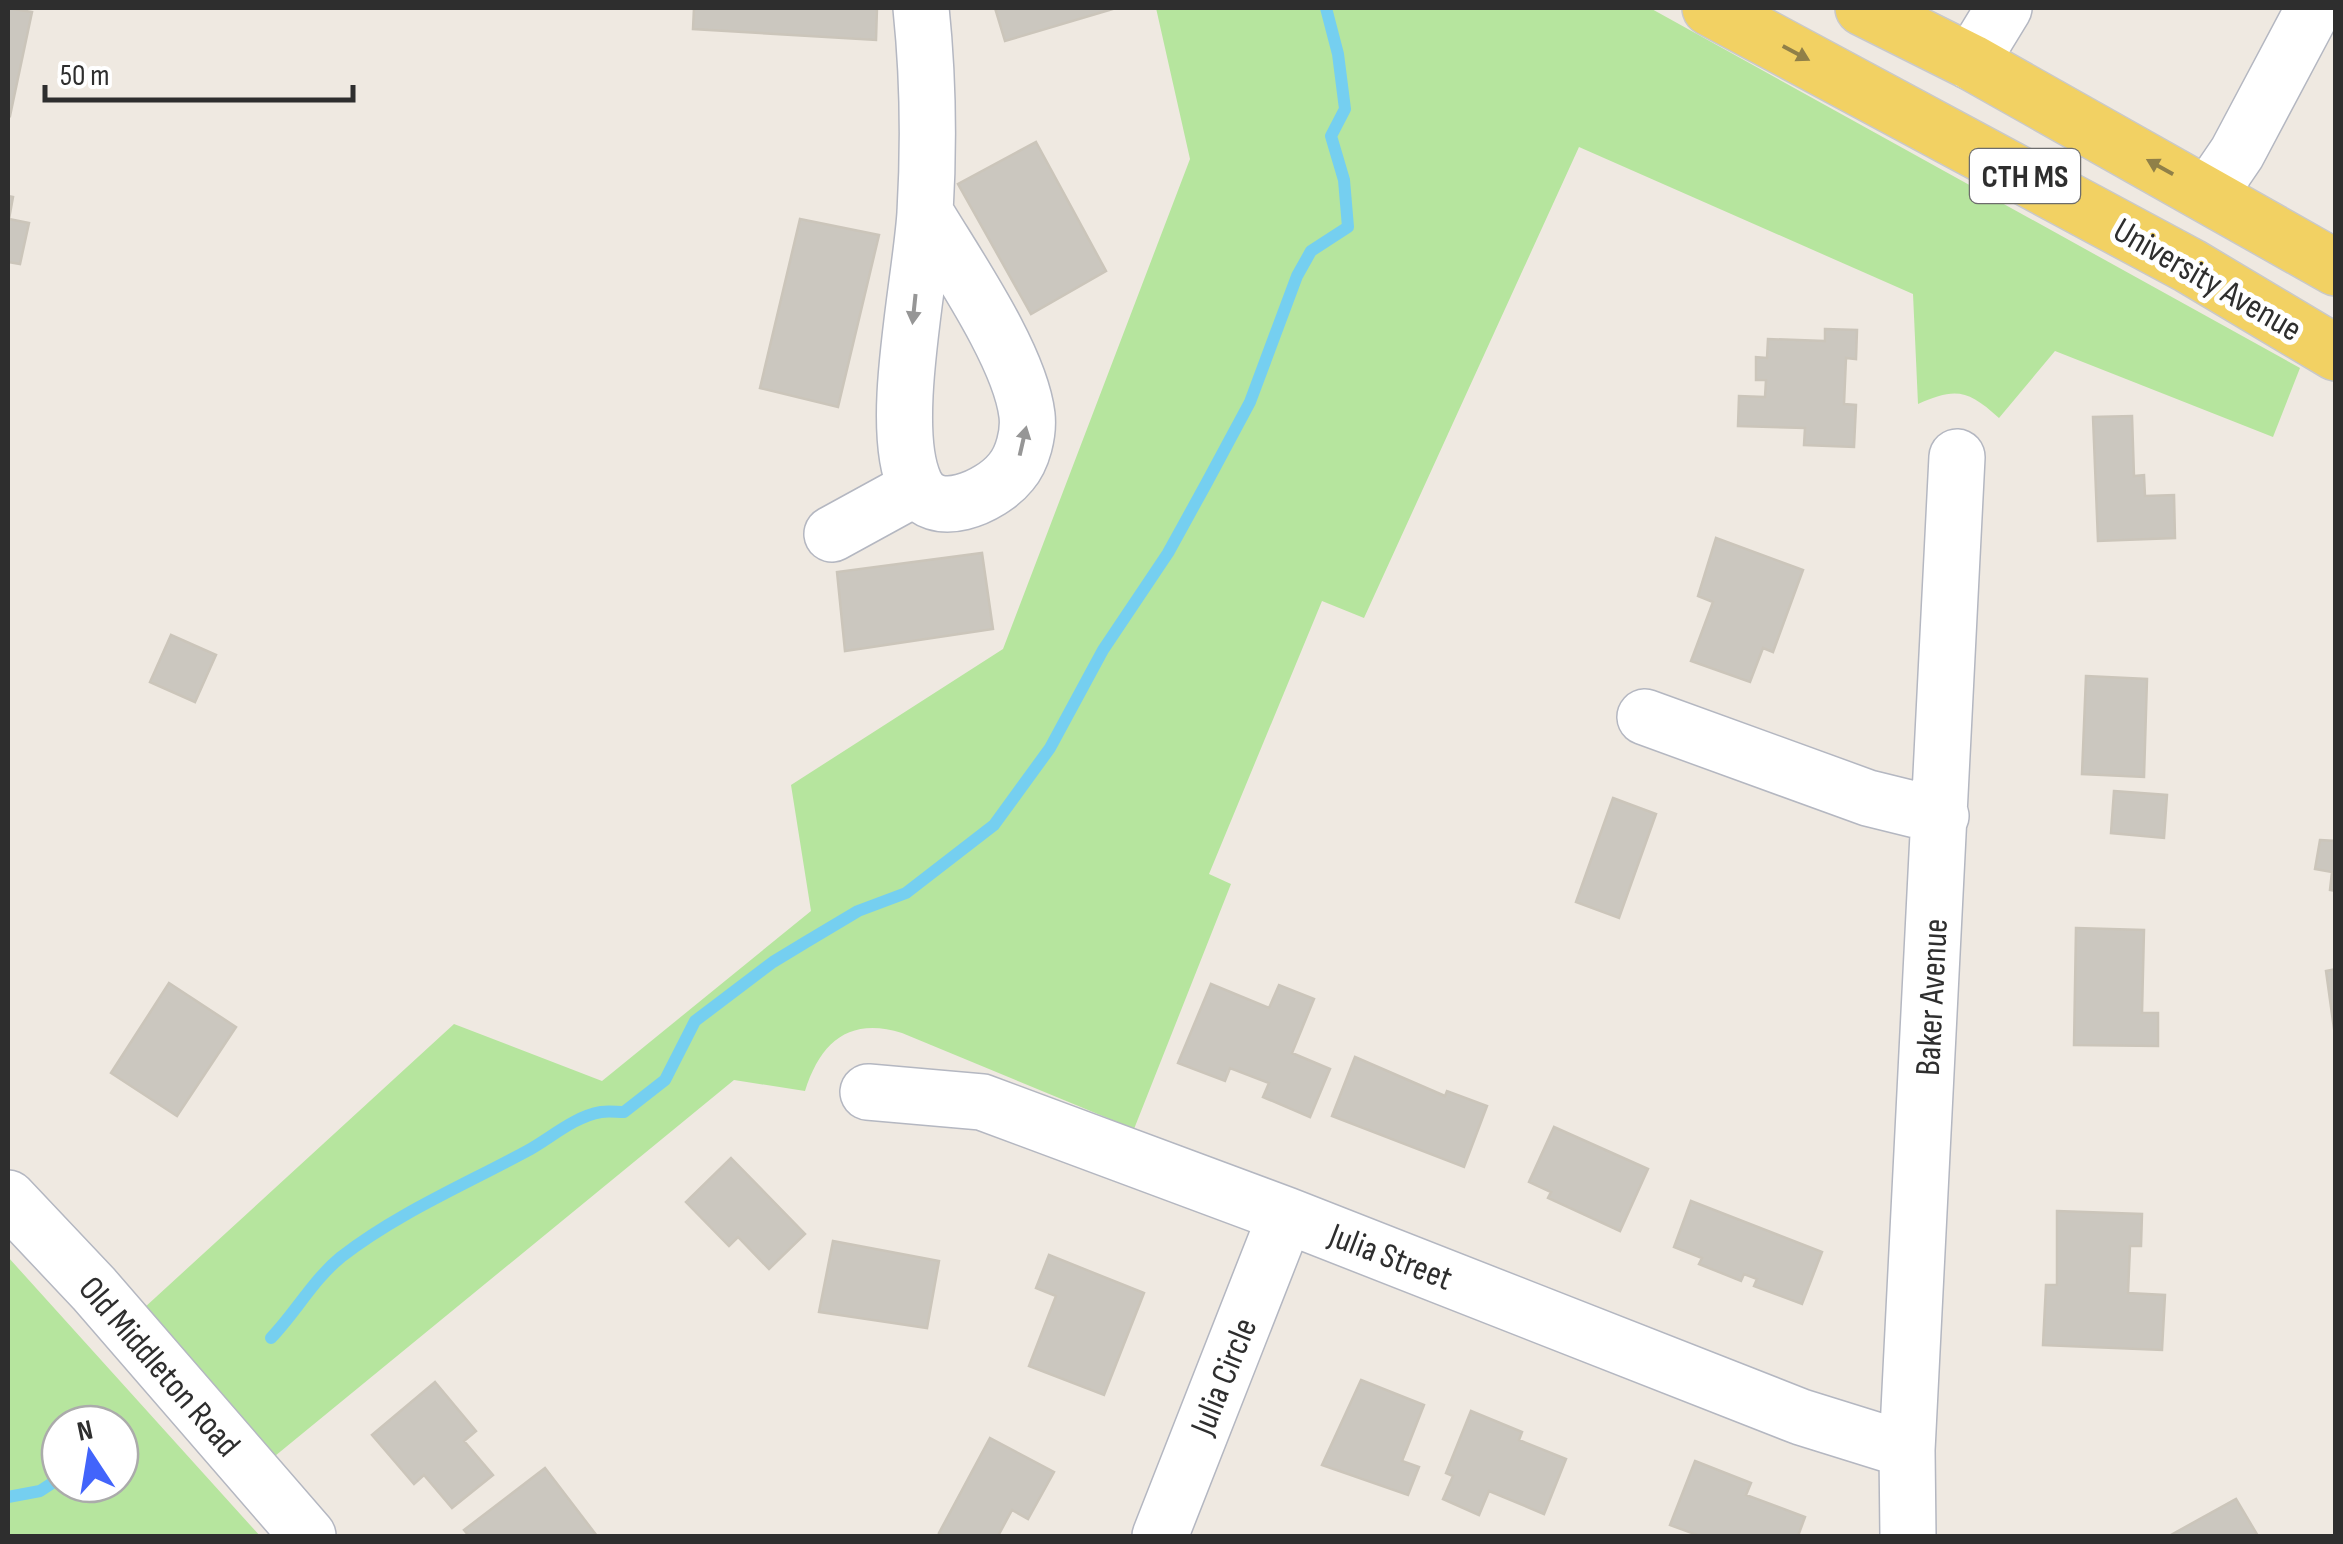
<svg xmlns="http://www.w3.org/2000/svg" width="2343" height="1544" viewBox="0 0 2343 1544" font-family="'Sofia Sans Condensed',sans-serif">
<style>
.green{fill:#b6e59e;fill-rule:evenodd}
.lines{fill:none;stroke-linecap:round;stroke-linejoin:round}
.stream{stroke:#75cff0;stroke-width:12}
.building{fill:#cbc7bf;stroke:#cbc5ba;stroke-width:2.5}
.minor-casing{stroke:#b4b7c1;stroke-width:58}
.major-casing{stroke:#c9c9c9;stroke-width:58}
.minor{stroke:#fff;stroke-width:55}
.major{stroke:#f2d163;stroke-width:55}
.oneway{fill:#908048}
.oneway2{fill:#969696}
.labels{text-anchor:middle;stroke-width:10;stroke-linejoin:round;paint-order:stroke}
.shield{fill:#fff;stroke:#6d6d6d;stroke-width:2.5}
.shield-label{font-size:32px;font-weight:bold;fill:#2e2e2e}
.street-label{font-size:35px;fill:#2e2e2e;stroke:#fff}
</style>
<rect width="100%" height="100%" fill="#efe9e1"/>
<path class="green" d="M1156 8H1650L2300 368 2273 437 2055 351 1999 418C1968 390 1956 387 1918 404L1913 294 1579 147 1364 618 1322 601 1209 874 1231 884 1134 1129 902 1033C850 1017 821 1041 805 1091L734 1080 275 1456 144 1308 454 1024 602 1081 811 911 791 785 1003 649 1190 159Z
M8 1257 260 1536H8ZM60 1424H120V1484H60Z"/>
<g class="lines">
<path class="stream" d="M271 1338C296 1312 313 1280 341 1257 398 1213 464 1185 527 1151 551 1138 573 1117 601 1112 608 1111 617 1112 624 1112L665 1080 695 1021 773 962 806 942 858 911 906 893 994 825 1050 748 1103 650 1168 553 1206 484 1250 402 1297 276 1311 251 1348 227 1344 180 1331 136 1345 109 1338 54 1326 8
M8 1497 40 1491 60 1478"/>
</g>
<path class="building" d="M8 8 32 12 10 116 8 115Z
M694 8H877L876 40 693 29Z
M995 8H1116L1005 41Z
M1036 142 1106 271 1031 314 958 184Z
M8 196 13 197 9 219 29 223 20 264 8 262Z
M800 219 879 235 838 407 760 388Z
M1825 329 1857 330 1856 359 1846 358 1844 404 1856 405 1854 447 1804 445 1805 428 1738 426 1739 396 1765 397 1766 380H1756V357L1767 358 1768 339 1825 341Z
M2132 416 2134 476 2144 475 2145 496 2174 495 2175 538 2098 541 2093 417Z
M1716 538 1803 570 1773 652 1763 648 1750 682 1691 661 1713 602 1698 596Z
M982 553 993 629 845 651 837 572Z
M171 635 216 655 195 702 150 682Z
M2086 676 2147 679 2144 777 2082 774Z
M2114 791 2167 795 2164 838 2111 833Z
M1613 798 1656 814 1619 918 1576 902Z
M2320 840 2336 841V891L2330 890 2332 872 2315 869Z
M2076 928 2144 930 2142 1013H2158V1046L2074 1045Z
M2336 969V1043L2326 971Z
M169 983 236 1027 177 1116 111 1073Z
M1211 984 1269 1008 1279 985 1314 999 1292 1053 1330 1069 1310 1117 1263 1097 1269 1083 1230 1068 1225 1081 1178 1063Z
M1355 1057 1445 1096 1447 1091 1487 1106 1464 1167 1332 1116Z
M1554 1127 1648 1169 1620 1231 1548 1198 1551 1192 1529 1182Z
M731 1158 805 1234 769 1269 738 1237 729 1246 686 1202Z
M1691 1201 1822 1252 1802 1304 1754 1286 1757 1279 1744 1274 1741 1281 1699 1264 1702 1258 1674 1247Z
M2057 1211 2142 1214 2141 1246H2130L2128 1293 2165 1295 2162 1350 2043 1345 2046 1285H2057Z
M833 1241 939 1261 927 1328 819 1312Z
M1049 1255 1144 1293 1104 1395 1029 1366 1056 1296 1036 1288Z
M1361 1380 1424 1405 1402 1461 1419 1467 1408 1495 1322 1465Z
M435 1382 476 1431 464 1441 493 1475 452 1508 424 1475 414 1484 372 1435Z
M1471 1411 1522 1432 1519 1440 1566 1459 1544 1514 1489 1491 1479 1515 1443 1499 1453 1476 1446 1473Z
M990 1438 1054 1472 1028 1519 1012 1510 998 1536H945L939 1533Z
M1695 1461 1751 1483 1746 1495 1805 1517 1798 1536H1700L1670 1525Z
M545 1468 597 1536H469L464 1530Z
M2236 1499 2258 1536H2169Z"/>
<g class="lines">
<g class="minor-casing">
<path id="minor" d="M921 8C928 75 929 145 925 213 921 280 888 426 915 484 933 523 991 497 1011 472 1023 458 1029 433 1027 415 1020 356 956 264 925 212
M1971 62 2004 8
M2209 194 2237 153 2314 8
M832 534 916 488
M1645 717 1868 798 1941 816
M868 1092 982 1102 1286 1215 1801 1417 1907 1450
M8 1198 94 1289 308 1536
M1160 1536 1286 1215
M1908 1536 1907 1450 1957 457"/>
</g>
<g class="major-casing">
<path id="major" d="M1710 8 2190 266 2336 353
M1863 8 1971 62 2336 268"/>
</g>
<use href="#minor" class="minor"/>
<use href="#major" class="major"/>
</g>
<defs><path id="oneway-solid" d="M-6-.8H1V-3.2L6.5 0L1 3.2V.8H-6Z" transform="scale(2.5)"/></defs>
<g class="oneway">
<use href="#oneway-solid" transform="translate(1796 53) rotate(28)"/>
<use href="#oneway-solid" transform="translate(2160 167) rotate(-151)"/>
</g>
<g class="oneway2">
<use href="#oneway-solid" transform="translate(914 309) rotate(96)"/>
<use href="#oneway-solid" transform="translate(1023 441) rotate(-77)"/>
</g>
<g class="labels">
<rect class="shield" x="1970" y="149" width="110" height="54" rx="8"/>
<g class="shield-label">
<text x="2025" y="187">CTH MS</text>
</g>
<g class="street-label">
<text transform="translate(2208 279) rotate(30)" y="12">University Avenue</text>
<text transform="translate(1931 997) rotate(-87)" y="12">Baker Avenue</text>
<text transform="translate(1391 1256) rotate(21)" y="12">Julia Street</text>
<text transform="translate(160 1366) rotate(49)" y="12">Old Middleton Road</text>
<text transform="translate(1223 1376) rotate(-68)" y="12">Julia Circle</text>
</g>
</g>
<rect width="2343" height="1544" fill="none" stroke="#2e2e2e" stroke-width="20"/>
<g transform="translate(90 1454) rotate(348)"><circle r="48" fill="#ffffff" stroke="#ababab" stroke-width="2.5"/>
<path d="M0-8L18 38L0 25L-18 38Z" fill="#4264fb"/>
<text y="-15" font-size="28" font-weight="bold" text-anchor="middle" fill="#2e2e2e">N</text>
</g>
<path d="M45 85v15h308v-15" fill="none" stroke="#2e2e2e" stroke-width="5"/>
<text x="60" y="85" font-size="30" fill="#2e2e2e" stroke="#ffffff" stroke-width="8" paint-order="stroke">50 m</text>
</svg>
